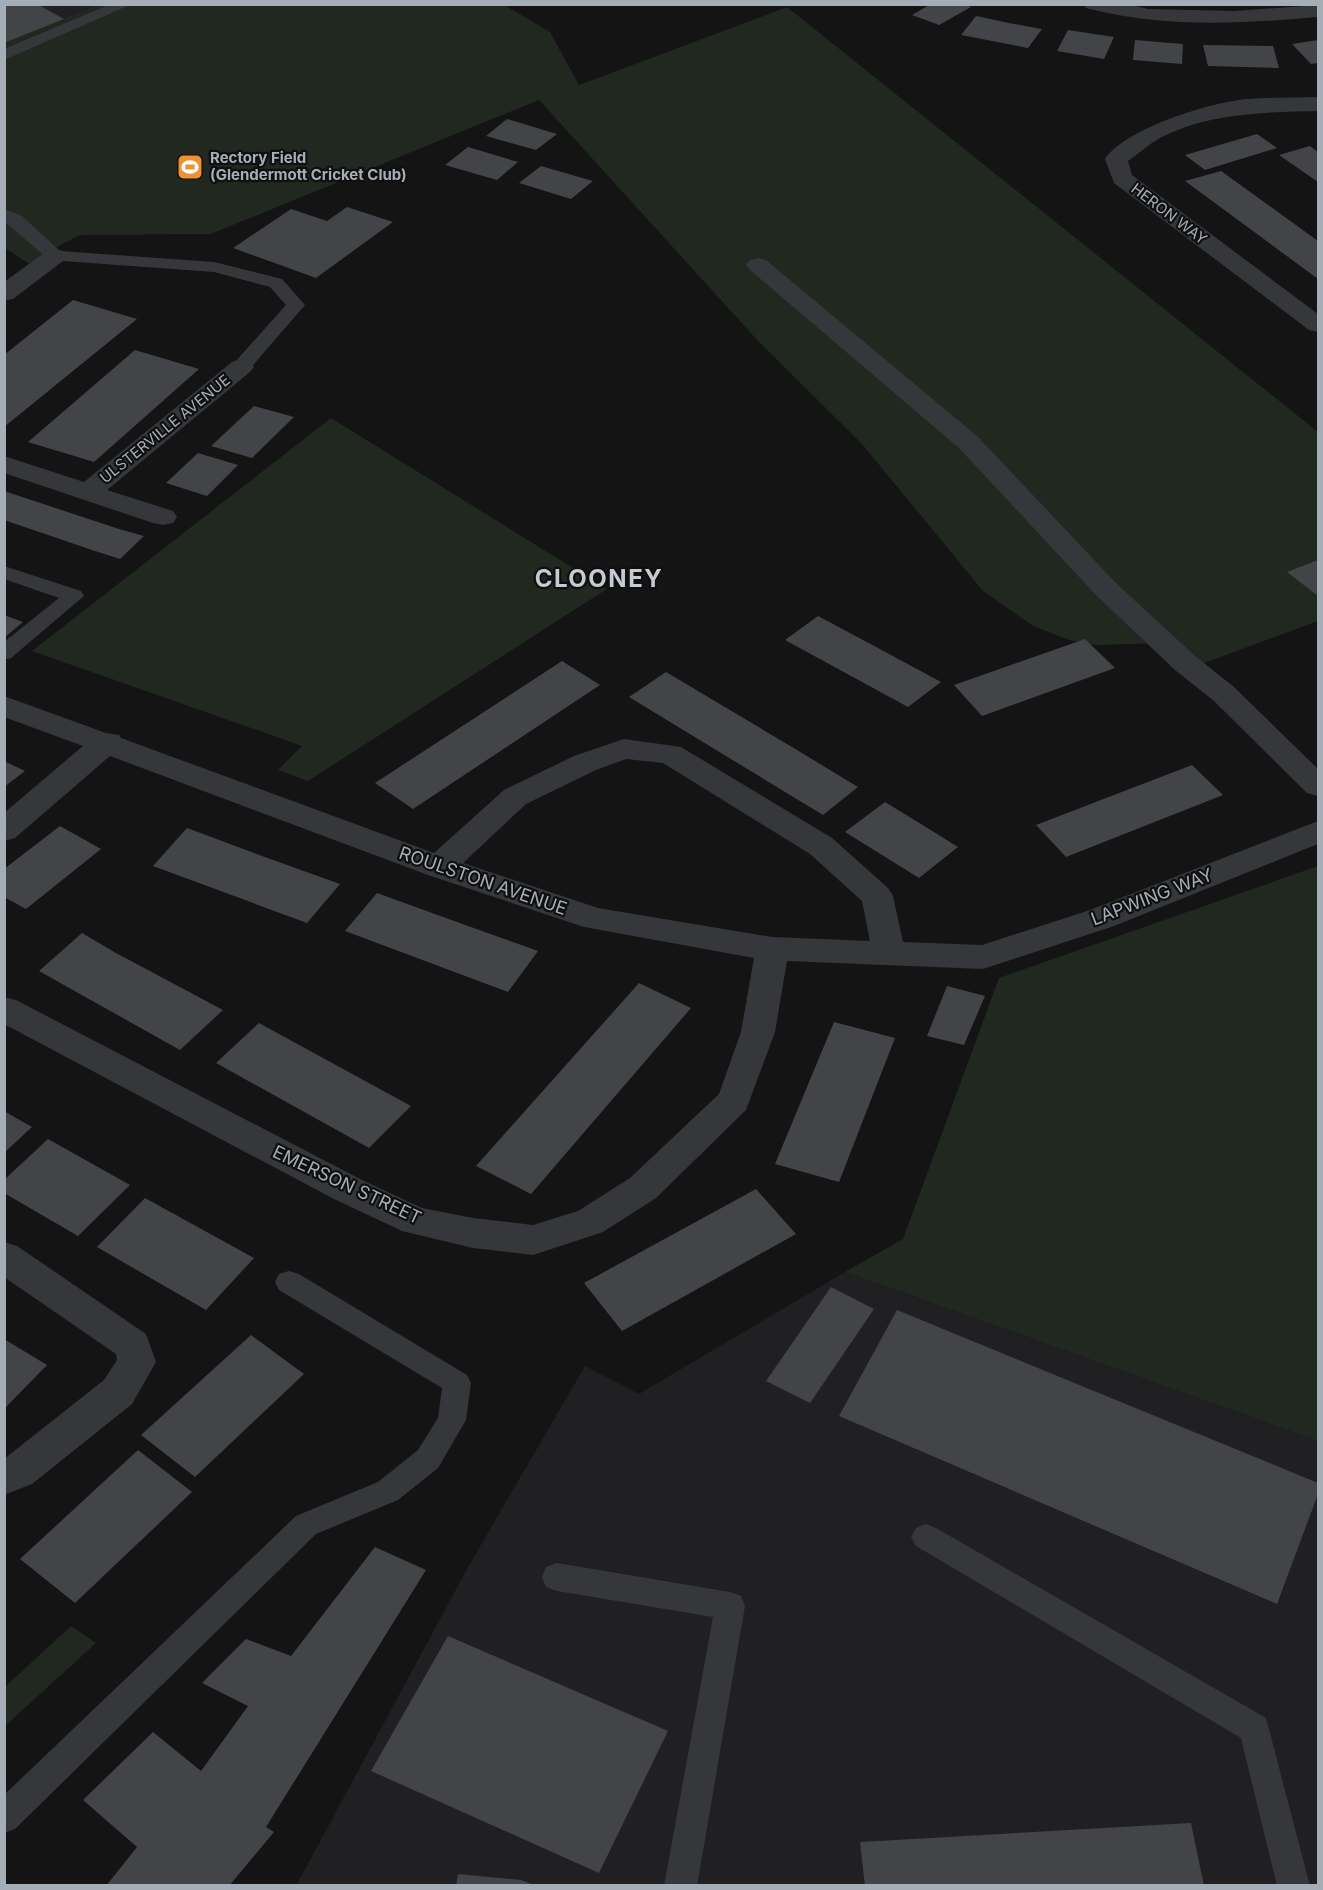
<svg xmlns="http://www.w3.org/2000/svg" width="1323" height="1890" viewBox="0 0 1323 1890" font-family="Inter,sans-serif">
<style>
.built{fill:#202022}
.green{fill:#202820}
.building{fill:#434448}
.lines{fill:none;stroke-linecap:round;stroke-linejoin:round}
.service{fill:#35373a;fill-rule:evenodd}
.minor{fill:#35373a;fill-rule:evenodd}
.labels{text-anchor:middle;stroke-width:4.5;stroke-linejoin:round;paint-order:stroke}
.far-poi-label{font-size:15px;font-weight:bold;fill:#a5adb6;stroke:#0f0f10;text-anchor:start}
.far-street-label{font-size:15px;fill:#a5adb6;stroke:#0f0f10}
.street-label{font-size:18px;fill:#a5adb6;stroke:#0f0f10}
.district-label{font-size:24px;font-weight:bold;letter-spacing:1.5px;fill:#c6cbd2;stroke:#0f0f10}
</style>
<rect width="100%" height="100%" fill="#141415"/>
<path class="built" d="M5 5H97L5 43Z
M845 1272 1318 1441V1885L296 1886 467 1569 585 1366 639 1394Z"/>
<path class="green" d="M97 5H504L550 32 579 85 787 7 1318 432V621L1204 663 1167 643 1096 645 1069 640 1033 626 983 591 862 444 759 342 539 100 211 234 80 235 51 250 31 265 5 248 4 43Z
M331 418 607 589 308 781 278 770 302 746 32 651Z
M1318 866V1441L845 1272 903 1239 999 978Z
M71 1626 96 1643 5 1726V1687Z"/>
<path class="building" d="M4 4H37L64 19 4 43Z
M931 4H964L971 7 939 25 912 15Z
M976 16 1009 23 1042 29 1028 48 961 35Z
M1068 30 1114 37 1104 59 1057 51Z
M1135 40 1183 44 1182 64 1133 60Z
M1318 40V63L1311 64 1292 44Z
M1203 45 1273 46 1279 68 1208 66Z
M507 119 557 134 536 150 486 136Z
M1257 134 1277 148 1205 170 1185 155Z
M1310 146 1318 152V182L1279 155Z
M468 147 518 162 497 180 445 165Z
M541 166 593 181 571 199 519 183Z
M1221 171 1318 241V279L1185 181Z
M347 207 393 222 316 278 233 248 291 209 327 221Z
M73 300 137 319 4 427V355Z
M135 350 199 369 94 462 28 442Z
M254 406 294 417 252 458 211 446Z
M198 453 238 465 207 496 166 483Z
M4 491 119 529 144 536 120 559 95 551 4 520Z
M1318 560V596L1287 572Z
M4 615 23 622 4 638Z
M818 616 878 648 941 682 908 707 785 640Z
M1085 639 1115 668 982 716 954 685Z
M562 661 600 685 413 809 375 783Z
M666 672 792 747 858 787 823 815 629 697Z
M4 761 25 771 4 787Z
M1192 765 1223 795 1066 857 1036 825Z
M885 802 921 824 958 847 919 878 845 832Z
M60 826 101 849 26 909 4 897V869Z
M187 828 262 856 340 884 307 923 153 866Z
M377 893 457 922 538 951 508 992 345 931Z
M82 933 116 953 223 1010 180 1050 39 971Z
M639 983 691 1008 531 1194 476 1166Z
M947 986 985 996 964 1045 927 1036Z
M834 1022 895 1038 839 1182 775 1164Z
M259 1023 334 1064 411 1106 369 1148 216 1063Z
M4 1111 32 1127 4 1153Z
M48 1139 130 1185 78 1236 4 1193V1180Z
M756 1189 796 1234 622 1331 584 1283Z
M145 1198 254 1258 206 1310 97 1247Z
M831 1287 874 1309 810 1403 766 1381Z
M897 1310 1318 1483V1494L1277 1604 839 1416Z
M251 1335 304 1374 195 1477 141 1435Z
M4 1339 47 1365 4 1409Z
M138 1450 192 1492 75 1603 20 1559Z
M375 1547 426 1570 266 1827 274 1832 229 1886H106L137 1847 83 1800 153 1732 201 1771 248 1706 202 1683 246 1639 291 1656Z
M448 1636 668 1731 599 1873 371 1771Z
M1191 1823 1204 1886H865L860 1842Z
M458 1874 521 1880 534 1885 456 1886Z"/>
<g class="lines">
<path class="service" d="M111 4H132L4 60V49Z
M4 209 22 216 60 251 214 262 282 279 305 305 248 371H234L232 367 234 363 286 305 270 287 214 272 49 260 4 221Z
M4 566 81 591 84 596 11 658 4 660V642L59 598 4 579Z
M289 1271 299 1274 467 1375 471 1383 466 1420 438 1468 398 1500 316 1534 15 1829 4 1833V1795L296 1516 378 1482 418 1450 438 1418 442 1388 279 1290 275 1282 279 1274Z
M926 1524 936 1528 1266 1718 1310 1886H1277L1241 1738 916 1546 911 1537 916 1528Z
M557 1563 730 1592 741 1596 745 1606 697 1886H664L713 1617 557 1591 546 1587 542 1577 546 1567Z"/>
<path class="minor" d="M1083 4H1127L1148 9 1234 11 1318 5V17C1239 24 1163 28 1086 8Z
M1318 97V111C1265 112 1206 113 1158 139 1148 145 1138 154 1128 161L1132 175 1318 314V332L1309 330 1114 183 1105 159C1126 128 1211 102 1248 99 1271 97 1295 98 1318 97Z
M55 249 63 251 67 256 63 261 13 299 4 301V282L47 251Z
M758 258 766 260 977 436 1116 583 1195 656 1234 687 1318 769V796L1307 793 1214 701 1175 670 1096 595 959 448 750 270 746 265 750 260Z
M241 359 250 362 254 367 250 372 107 490 173 511 177 517 173 523 163 525 153 523 4 473V456L84 482 232 362Z
M4 696 106 733 119 735 121 738 434 853 504 790 574 756 624 739 681 747 832 838 888 888 893 896 903 942 982 945 1090 910 1318 821V844L1114 926 983 969 787 961 775 1032 746 1110 656 1198 603 1232 533 1255 473 1248 402 1231 334 1199 4 1024V997L16 1000 360 1179 422 1208 473 1218 533 1225 578 1211 630 1178 719 1094 741 1032 754 958 584 927 428 875 110 756 15 838 4 841V813L83 746 4 717ZM626 759 663 763 810 854 862 901 870 941 772 937 598 908 463 863 526 804 596 770Z
M4 1242 17 1246 146 1334 156 1362 132 1404 32 1484 4 1495V1459L104 1380 117 1360 116 1354 4 1277Z"/>
</g>
<defs>
<g id="stadium-square" transform="scale(1.35)"><rect x="-9" y="-9" width="18" height="18" rx="4" fill="#f09131" stroke="#0f0f10"/><path d="M0-5a6.5 5 0 1 0 0 10a6.5 5 0 1 0 0-10ZM-3.5-1.8h7v3.6h-7Z" fill="#fff"/></g>
</defs>
<g fill-rule="evenodd">
<use href="#stadium-square" x="190" y="167"/>
</g>
<g class="labels">
<g class="far-poi-label">
<text x="210" y="163">Rectory Field<tspan x="210" dy="17">(Glendermott Cricket Club)</tspan></text>
</g>
<g class="far-street-label">
<text transform="translate(1169 214) rotate(37)" y="5">HERON WAY</text>
<text transform="translate(165 429) rotate(-39)" y="5">ULSTERVILLE AVENUE</text>
</g>
<g class="street-label">
<text transform="translate(483 881) rotate(19)" y="6">ROULSTON AVENUE</text>
<text transform="translate(1152 897) rotate(-21)" y="6">LAPWING WAY</text>
<text transform="translate(347 1185) rotate(25)" y="6">EMERSON STREET</text>
</g>
<g class="district-label">
<text x="599" y="587">CLOONEY</text>
</g>
</g>
<rect width="1323" height="1890" fill="none" stroke="#a5adb6" stroke-width="12"/>
</svg>
